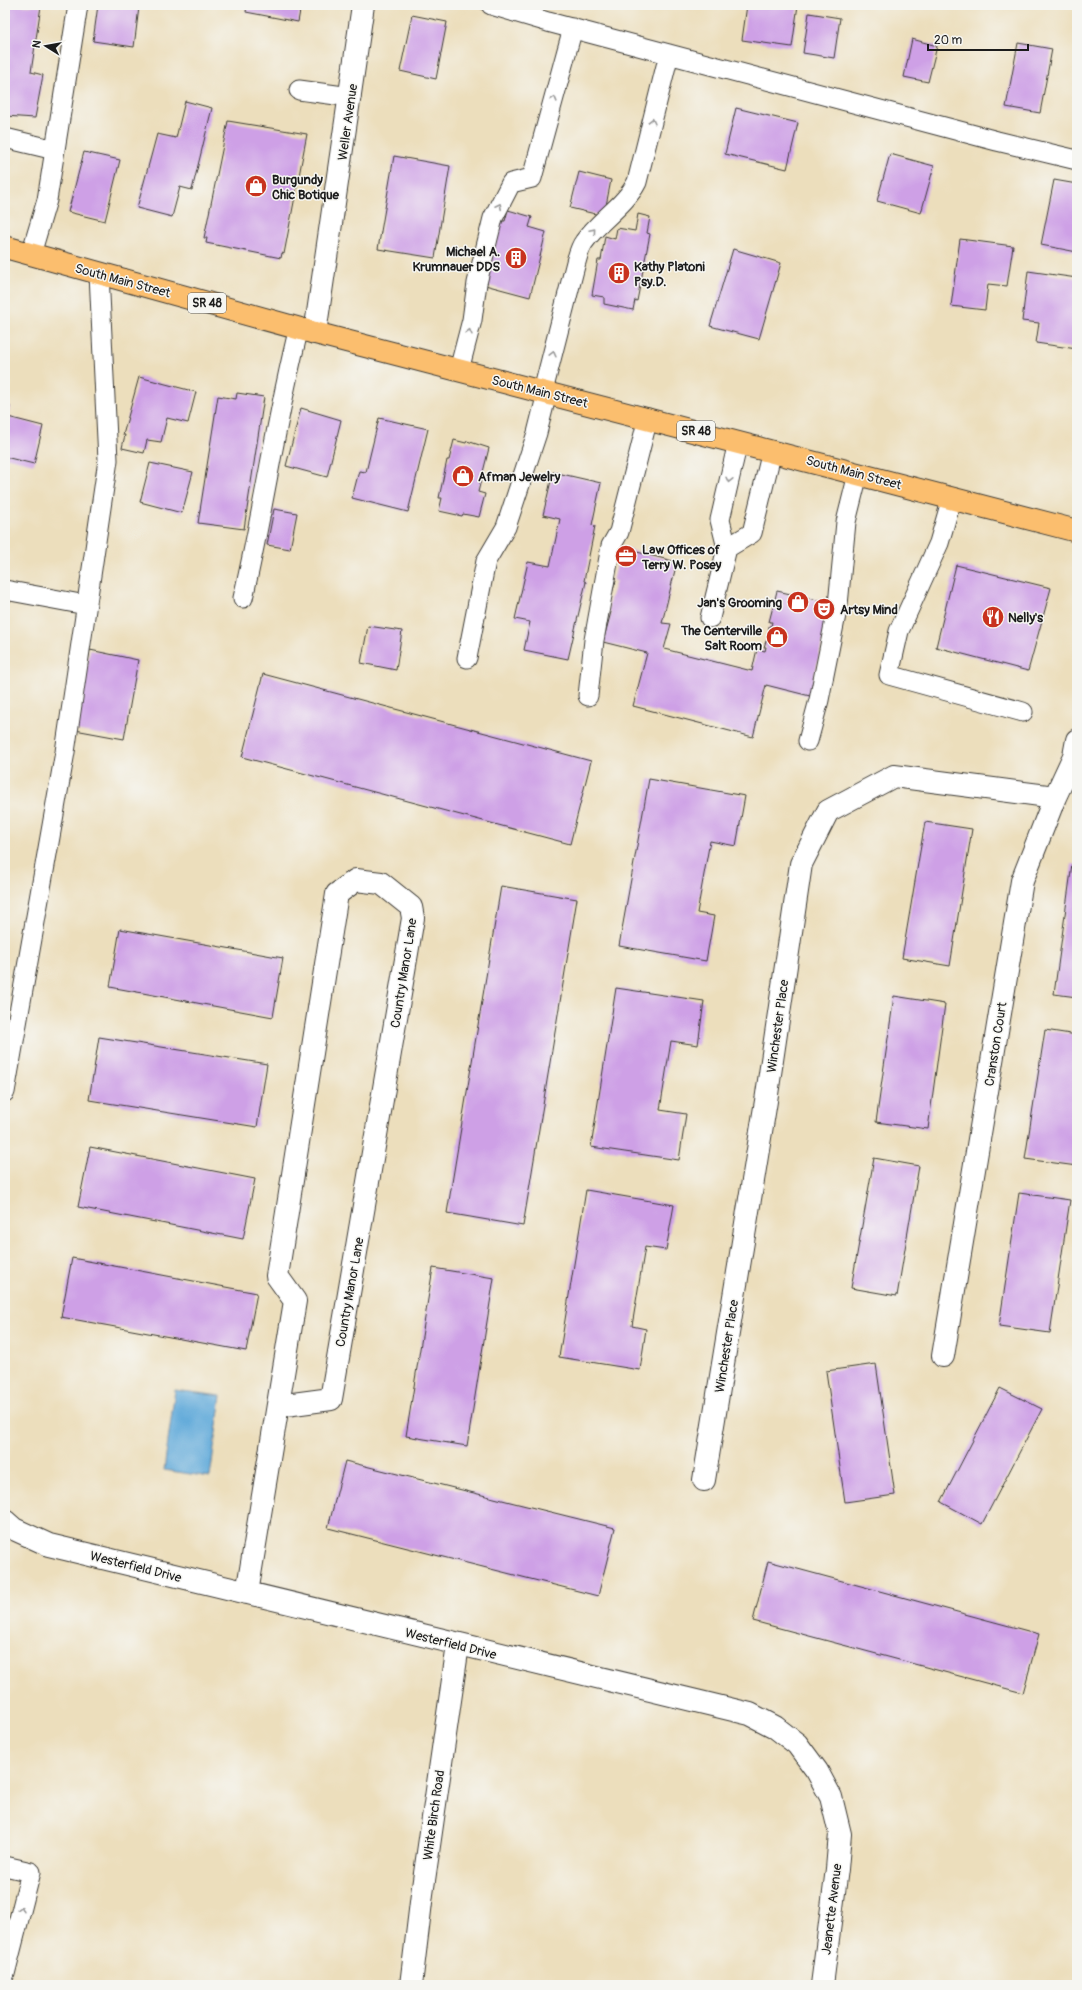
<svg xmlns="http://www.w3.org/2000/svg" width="1082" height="1990" viewBox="0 0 1082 1990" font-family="Pangolin,sans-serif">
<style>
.water{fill:#63abda;stroke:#40647b}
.building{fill:#cea0e6}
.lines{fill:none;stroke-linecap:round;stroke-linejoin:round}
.service-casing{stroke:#3b3934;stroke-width:21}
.minor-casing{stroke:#3b3934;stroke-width:24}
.primary-casing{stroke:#3b3934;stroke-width:24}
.service{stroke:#fff;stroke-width:19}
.minor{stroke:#fff;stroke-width:22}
.primary{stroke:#fbbe6e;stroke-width:22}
.oneway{stroke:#999}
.labels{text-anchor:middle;stroke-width:3;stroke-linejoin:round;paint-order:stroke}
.shield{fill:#f6f6f2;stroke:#5d5d5c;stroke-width:1}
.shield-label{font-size:12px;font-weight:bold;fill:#1c1c1c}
.street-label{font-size:13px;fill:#1c1c1c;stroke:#f6f6f2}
.poi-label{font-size:13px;font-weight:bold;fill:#1c1c1c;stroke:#f6f6f2;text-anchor:start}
</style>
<rect width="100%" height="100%" fill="#f6f6f2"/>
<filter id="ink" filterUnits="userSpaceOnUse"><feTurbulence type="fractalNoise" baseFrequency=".025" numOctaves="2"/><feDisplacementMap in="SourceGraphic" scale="8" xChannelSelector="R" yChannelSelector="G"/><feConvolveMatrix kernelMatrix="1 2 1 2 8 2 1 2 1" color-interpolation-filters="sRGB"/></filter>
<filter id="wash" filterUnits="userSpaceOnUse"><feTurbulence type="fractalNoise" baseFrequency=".012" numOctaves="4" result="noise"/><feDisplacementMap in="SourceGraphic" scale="16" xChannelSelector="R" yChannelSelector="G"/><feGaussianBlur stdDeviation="0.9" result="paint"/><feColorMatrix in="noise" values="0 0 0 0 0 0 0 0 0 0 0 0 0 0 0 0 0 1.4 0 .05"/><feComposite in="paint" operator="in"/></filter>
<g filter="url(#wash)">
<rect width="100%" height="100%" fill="#ecdebc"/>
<path class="water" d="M175 1390 221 1396 210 1477 164 1470Z"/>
<g id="blocks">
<path class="building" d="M5 5 41 6 31 72 43 75 35 118 5 116Z
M98 5H122L139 7 134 47 93 41Z
M247 5H301L298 22 246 12Z
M747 5H798L792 47 742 40Z
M809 13 840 18 834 58 803 53Z
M412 15 447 22 436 79 400 71Z
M912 39 937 46 928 82 904 77Z
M1018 43 1052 49 1040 113 1006 107Z
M185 101 212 108 192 190 180 187 172 217 137 208 157 134 176 138Z
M736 108 798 123 787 169 725 154Z
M228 121 307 134 284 254 282 253 281 258 206 243 207 238H204Z
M84 152 120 160 105 221 68 212Z
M890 154 934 166 921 213 877 201Z
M394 156 450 166 435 258 378 249Z
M579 172 611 180 604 216 570 208Z
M1054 180 1077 184V252L1041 245Z
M508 210 532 217 529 227 546 232 530 297 485 285 501 221H505Z
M638 214 650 217 647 233 650 234 637 301 635 300 633 310 604 304V297L592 295 598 260H601L605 236 615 239 617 228 635 231Z
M960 239 1013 246 1007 286 988 284 985 310 951 306Z
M733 249 781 263 759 339 710 326Z
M1028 271 1077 278V349L1036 343 1039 323 1022 321Z
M139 377 196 392 188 423 167 418 161 442 147 440 144 453 122 448 125 435H123Z
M237 393 264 397 244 529 198 523 218 396 236 399Z
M5 405 10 406 8 417 43 426 34 464 5 457Z
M301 408 341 420 327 477 286 466Z
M379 418 428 429 408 512 352 498 359 471 366 472Z
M454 440 466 443 467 441 489 448 478 492 485 494 479 517 463 514 462 516 439 511 442 498H439L447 460H449Z
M150 463 193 472 182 513 140 502Z
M553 472 601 483 592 525 595 526 584 581 586 582 568 659 524 650 530 622 515 619 528 562 550 566 560 519 543 515Z
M274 509 297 513 290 549 267 545Z
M621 548 677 562 662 623 671 624 664 649 752 671 757 649 765 651 766 647H764L766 641H768L769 626H771L772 622H769L777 591 831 603 810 696 766 685 753 737 633 706 647 653 603 642 611 612 608 611 610 599 616 581H613Z
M956 565 1051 588 1028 671 936 647Z
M368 626 402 631 396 670 361 663Z
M90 650 138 660 124 739 75 730Z
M263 674 591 761 570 844 242 757Z
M649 779 745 796 736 846 710 841 697 913 714 916 706 961 619 946Z
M925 822 972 829 950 966 902 958Z
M1072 864 1077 865V997L1054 994Z
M501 886 577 899 523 1226 447 1213Z
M120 929 283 958 273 1017 110 987Z
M616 988 704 1001 698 1045 671 1041 660 1110 686 1114 679 1160 591 1147Z
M894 996 945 1004 928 1129 876 1122Z
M1045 1030 1077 1035V1166L1025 1159Z
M99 1037 267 1064 257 1127 89 1100Z
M90 1147 255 1179 243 1239 78 1207Z
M874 1158 919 1166 897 1296 851 1288Z
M586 1190 674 1205 666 1250 645 1247 632 1326 646 1329 640 1370 559 1357Z
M1019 1193 1070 1200 1050 1333 999 1326Z
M72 1258 257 1293 246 1351 61 1317Z
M433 1268 494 1278 467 1446 406 1436Z
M876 1364 895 1495 845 1502 826 1371Z
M1000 1388 1042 1409 982 1524 941 1502Z
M345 1461 615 1528 598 1596 328 1528Z
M768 1561 1039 1634 1023 1693 753 1621Z"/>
</g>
</g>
<g filter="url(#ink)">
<use href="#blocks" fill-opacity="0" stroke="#3b3934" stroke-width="1"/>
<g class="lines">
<g class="service-casing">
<path id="service" d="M491 5 548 22 997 141 1077 160
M299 90 351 97
M5 138 55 150
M31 254 47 200 78 5
M459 370 472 320 477 283 493 218 511 183 532 178 573 28
M543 391 576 262C578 255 580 247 584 242 599 220 625 206 637 182L669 54
M738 442 720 520 727 548 752 533 772 451
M952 498 939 543 899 631 889 675 1023 712
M5 590 86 605
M243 598C264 509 276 417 299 328
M710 618 727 548
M467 658 486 561 506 527 537 433 547 393
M588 696 594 640 611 546 619 532 648 418
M808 741 819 700 838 605 846 522 858 474
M5 1092 65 752 108 460 99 274
M5 1866 31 1872 5 1974"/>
</g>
<g class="minor-casing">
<path id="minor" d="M315 333 363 5
M943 1356 1022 881 1055 797 1074 756 1077 740
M704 1480 766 1101 801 864 828 811 894 776 1055 797
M5 1521 14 1529 49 1545 750 1714 775 1727 797 1744 817 1771 831 1797 840 1834 837 1869 822 1985
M247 1593 295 1301 277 1276 337 894 356 880 381 883 411 907 413 918 331 1399 278 1406
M411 1985 422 1894 458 1645"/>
</g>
<g class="primary-casing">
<path id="primary" d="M5 247 315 333 1077 531"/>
</g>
<use href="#service" class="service"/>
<use href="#minor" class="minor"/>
<use href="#primary" class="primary"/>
</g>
<defs><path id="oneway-chevron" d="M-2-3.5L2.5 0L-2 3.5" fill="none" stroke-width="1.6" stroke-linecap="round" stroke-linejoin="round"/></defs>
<g class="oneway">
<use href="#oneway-chevron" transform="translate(554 99) rotate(-75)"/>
<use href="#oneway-chevron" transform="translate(652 121) rotate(-76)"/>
<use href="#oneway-chevron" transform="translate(499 206) rotate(-63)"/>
<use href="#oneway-chevron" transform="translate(593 231) rotate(-49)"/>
<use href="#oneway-chevron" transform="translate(469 332) rotate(-76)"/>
<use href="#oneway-chevron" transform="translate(553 354) rotate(-76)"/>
<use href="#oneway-chevron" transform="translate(729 480) rotate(103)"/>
<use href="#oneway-chevron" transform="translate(21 1909) rotate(-76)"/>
</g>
</g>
<defs>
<g id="shop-disc" transform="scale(1.15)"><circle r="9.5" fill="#c8321e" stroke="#f6f6f2"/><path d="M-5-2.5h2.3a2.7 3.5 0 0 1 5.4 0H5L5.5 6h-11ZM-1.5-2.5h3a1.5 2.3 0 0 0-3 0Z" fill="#fff"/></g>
<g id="building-disc" transform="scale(1.15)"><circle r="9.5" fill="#c8321e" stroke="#f6f6f2"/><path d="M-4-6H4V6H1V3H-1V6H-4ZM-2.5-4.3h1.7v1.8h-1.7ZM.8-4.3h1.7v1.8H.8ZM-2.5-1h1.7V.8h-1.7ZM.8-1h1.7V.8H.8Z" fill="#fff"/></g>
<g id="office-disc" transform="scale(1.15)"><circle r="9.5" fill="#c8321e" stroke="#f6f6f2"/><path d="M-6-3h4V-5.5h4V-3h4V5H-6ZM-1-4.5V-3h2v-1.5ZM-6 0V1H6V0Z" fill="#fff"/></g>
<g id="theatre-disc" transform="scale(1.15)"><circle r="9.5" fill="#c8321e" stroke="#f6f6f2"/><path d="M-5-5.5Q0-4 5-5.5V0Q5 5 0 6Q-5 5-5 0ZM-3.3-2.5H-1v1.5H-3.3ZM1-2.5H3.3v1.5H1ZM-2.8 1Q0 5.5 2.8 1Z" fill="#fff"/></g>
<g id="restaurant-disc" transform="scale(1.15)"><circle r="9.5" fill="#c8321e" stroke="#f6f6f2"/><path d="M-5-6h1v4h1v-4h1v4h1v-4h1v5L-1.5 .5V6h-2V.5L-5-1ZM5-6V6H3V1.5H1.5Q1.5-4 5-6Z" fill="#fff"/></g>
</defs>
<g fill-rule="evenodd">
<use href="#shop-disc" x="256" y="186"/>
<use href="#building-disc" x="516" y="258"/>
<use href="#building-disc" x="619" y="273"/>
<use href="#shop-disc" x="463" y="476"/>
<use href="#office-disc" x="626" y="556"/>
<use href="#shop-disc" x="798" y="602"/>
<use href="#theatre-disc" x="824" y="609"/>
<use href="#restaurant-disc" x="993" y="617"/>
<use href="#shop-disc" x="777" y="637"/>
</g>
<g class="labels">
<g class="shield">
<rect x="188" y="293" width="38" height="20" rx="3"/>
<rect x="677" y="421" width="38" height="20" rx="3"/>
</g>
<g class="shield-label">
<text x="207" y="307">SR 48</text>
<text x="696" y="435">SR 48</text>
</g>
<g class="street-label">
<text transform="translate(347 122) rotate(-82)" y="5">Weller Avenue</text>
<text transform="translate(123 280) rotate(15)" y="5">South Main Street</text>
<text transform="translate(540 391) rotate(14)" y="5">South Main Street</text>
<text transform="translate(854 472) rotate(15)" y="5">South Main Street</text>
<text transform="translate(403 973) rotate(-81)" y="5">Country Manor Lane</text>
<text transform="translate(777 1026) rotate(-82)" y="5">Winchester Place</text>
<text transform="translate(995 1044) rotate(-81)" y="5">Cranston Court</text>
<text transform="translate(349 1292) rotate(-80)" y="5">Country Manor Lane</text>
<text transform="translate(726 1346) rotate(-81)" y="5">Winchester Place</text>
<text transform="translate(136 1566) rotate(14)" y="5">Westerfield Drive</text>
<text transform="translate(451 1643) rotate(14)" y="5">Westerfield Drive</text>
<text transform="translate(433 1815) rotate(-82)" y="5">White Birch Road</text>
<text transform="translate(831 1909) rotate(-83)" y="5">Jeanette Avenue</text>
</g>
<g class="poi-label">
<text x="272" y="184">Burgundy<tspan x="272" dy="15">Chic Botique</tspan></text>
<text x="500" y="256" text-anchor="end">Michael A.<tspan x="500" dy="15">Krumnauer DDS</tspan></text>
<text x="634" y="271">Kathy Platoni<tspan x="634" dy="15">Psy.D.</tspan></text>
<text x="478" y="481">Afman Jewelry</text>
<text x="642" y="554">Law Offices of<tspan x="642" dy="15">Terry W. Posey</tspan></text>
<text x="782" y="607" text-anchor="end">Jan's Grooming</text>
<text x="840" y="614">Artsy Mind</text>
<text x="1008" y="622">Nelly's</text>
<text x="762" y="635" text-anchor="end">The Centerville<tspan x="762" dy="15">Salt Room</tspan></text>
</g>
</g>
<rect width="1082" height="1990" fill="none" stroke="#f6f6f2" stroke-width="20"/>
<g transform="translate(46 46) rotate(281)" stroke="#f6f6f2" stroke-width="3" paint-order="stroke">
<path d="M0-3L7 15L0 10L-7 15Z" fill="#1c1c1c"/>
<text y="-6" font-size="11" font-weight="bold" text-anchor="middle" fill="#1c1c1c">N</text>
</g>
<path d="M928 44v6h100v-6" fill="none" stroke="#1c1c1c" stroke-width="2"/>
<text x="934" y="44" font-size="12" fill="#1c1c1c" stroke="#f6f6f2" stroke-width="3" paint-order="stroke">20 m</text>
</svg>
